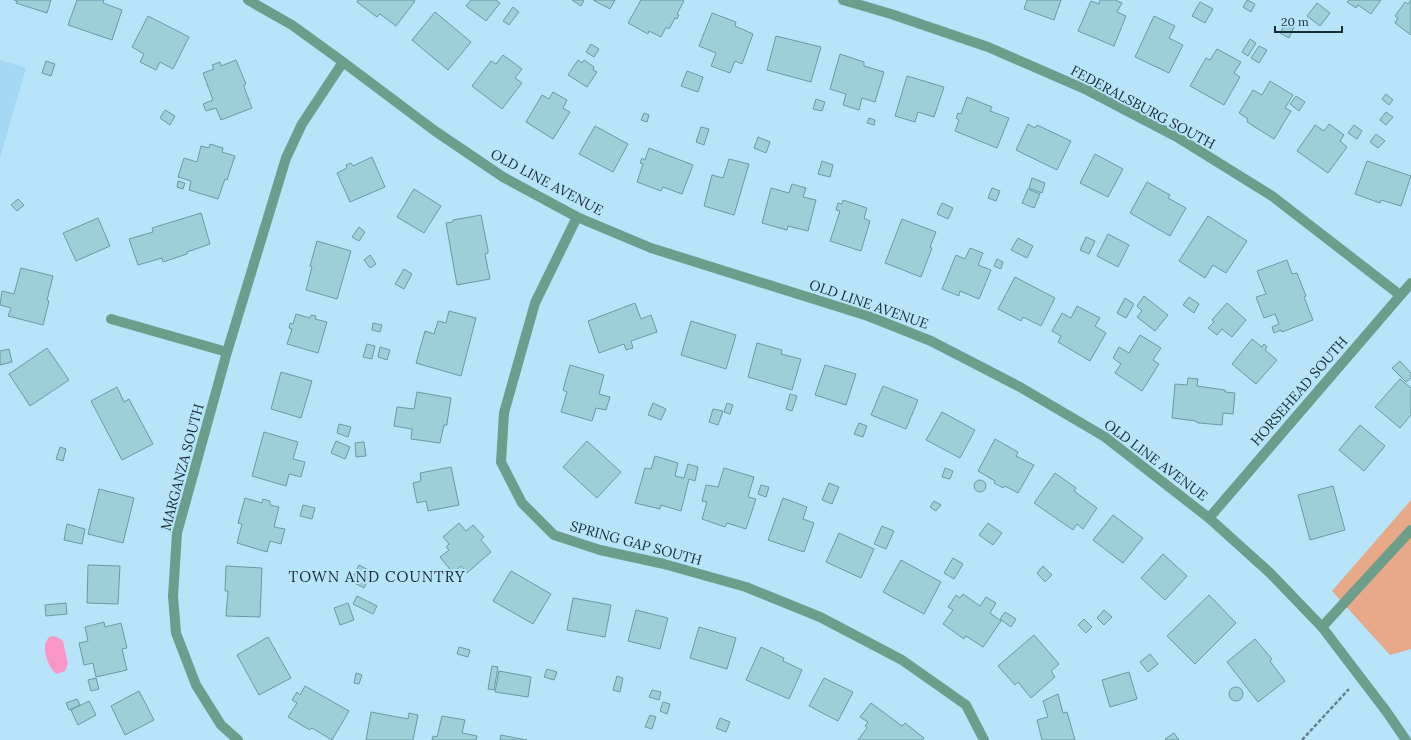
<svg xmlns="http://www.w3.org/2000/svg" width="1411" height="740" viewBox="0 0 1411 740" font-family="Lora,serif">
<style>
.built{fill:#a5d8f2}
.green{fill:#e7a988}
.water{fill:#fb96c8}
.building{fill:#9ccfd8;stroke:#689aa3}
.lines{fill:none;stroke-linecap:round;stroke-linejoin:round}
.path{stroke:#62808f;stroke-width:2.5;stroke-dasharray:4 2;stroke-linecap:butt}
.service{stroke:#6c9e8c;stroke-width:10}
.minor{stroke:#6c9e8c;stroke-width:10}
.labels{text-anchor:middle;stroke-width:4;stroke-linejoin:round;paint-order:stroke}
.street-label{font-size:14px;fill:#192b33;stroke:#b8e4fa}
.neighbourhood-label{font-size:15px;letter-spacing:1px;fill:#192b33;stroke:#b8e4fa}
</style>
<rect width="100%" height="100%" fill="#b8e4fa"/>
<path class="built" d="M0 60 26 68 0 158Z"/>
<path class="green" d="M1411 500V649L1390 655 1332 591Z"/>
<path class="water" d="M53 636 57 637 63 641 68 664 65 671 57 674C50 670 44 655 45 646 45 643 47 640 49 637Z"/>
<path class="building" d="M14 0H51L47 13 16 3 17 1Z
M77 0H104L103 3 122 10 112 40 68 25Z
M358 0H414L415 1 396 26 380 14 377 17 357 2Z
M471 0H496L500 3 486 21 466 6Z
M572 0H584L581 6Z
M593 0H615L610 9Z
M641 0H683L684 1 677 14 679 15 677 19 675 18 669 29 666 27 661 37 649 31 648 34 628 23Z
M1027 0H1061L1054 20 1024 9Z
M1100 0H1115L1122 3 1117 12 1126 16 1114 46 1078 31 1091 1 1099 4Z
M1247 0 1255 4 1251 12 1243 7Z
M1349 0H1381L1371 14 1358 5 1356 8 1347 2Z
M1411 0V35L1395 23 1398 18 1395 16 1405 2 1408 4Z
M1200 2 1213 9 1205 23 1192 16Z
M1317 3 1330 13 1320 26 1307 16Z
M513 7 519 12 509 25 503 21Z
M435 12 471 42 448 70 412 40Z
M712 13 736 22 735 26 753 34 742 64 735 61 730 73 711 66 716 53 699 46Z
M148 16 189 37 173 69 160 62 156 70 140 62 144 54 132 47Z
M1154 16 1175 26 1169 38 1183 45 1169 73 1135 57Z
M1286 22 1294 27 1289 38 1280 33Z
M776 36 821 47 811 82 767 70Z
M1250 39 1256 43 1248 56 1242 52Z
M591 44 599 49 594 57 586 52Z
M1259 46 1267 50 1259 63 1251 58Z
M1217 49 1241 62 1234 73 1240 77 1224 105 1190 86 1206 58 1210 60Z
M840 54 864 62V66L884 72 875 102 862 98 859 110 843 105 846 94 830 89Z
M503 55 522 69 515 78 522 83 502 109 472 86 491 61 496 64Z
M236 60 246 84 244 85V87L252 108 221 120 216 108 206 111 203 104 213 100 203 73 214 69 212 65 220 62 221 66Z
M578 60 582 63 584 60 594 67 593 70 597 72 587 87 568 75Z
M46 61 55 64 51 76 42 73Z
M687 71 703 77 698 92 681 86Z
M907 76 944 87 934 117 918 112 915 122 895 116Z
M1270 81 1293 95 1285 108 1291 111 1274 139 1247 122 1248 119 1239 113 1253 90 1262 95Z
M553 92 567 100 563 108 570 112 553 139 526 122 542 95 549 99Z
M1386 94 1393 100 1389 105 1382 99Z
M1296 96 1305 102 1299 111 1290 104Z
M967 97 992 107 990 111 1009 118 997 148 955 131 959 120 956 118 958 113 961 114Z
M816 99 825 102 822 111 813 109Z
M165 110 175 116 170 125 160 118Z
M1386 112 1393 117 1386 125 1380 120Z
M644 113 649 115 647 122 641 120Z
M869 118 875 120 874 125 867 123Z
M1028 124 1035 128 1037 125 1071 141 1057 170 1016 150Z
M1329 124 1344 135 1340 141 1347 147 1328 173 1297 151 1315 125 1324 131Z
M1354 125 1362 131 1357 139 1348 133Z
M595 126 628 144 613 172 579 154Z
M701 127 709 129 704 145 696 142Z
M1376 134 1385 141 1378 148 1370 142Z
M758 137 770 142 766 153 754 148Z
M210 144 223 148 222 152 235 156 227 180 225 179 218 199 189 190 191 181 178 177 184 158 197 162 201 146 209 148Z
M649 148 693 165 682 194 663 187 661 191 637 182 643 164 640 163 642 158 645 160Z
M1095 154 1123 169 1108 197 1080 183Z
M372 157 385 187 350 202 337 173 347 168 346 165 351 163 353 166Z
M729 159 749 164 734 215 704 206 712 175 723 178Z
M822 161 833 165 830 177 818 174Z
M1367 161 1411 176 1401 206 1381 200 1380 203 1355 194Z
M1032 178 1045 183 1042 193 1029 188Z
M178 181 185 183 183 189 177 187Z
M1147 182 1170 195 1168 198 1186 208 1170 236 1130 213Z
M792 184 806 188 803 197 816 200 808 231 788 226 787 230 762 223 771 188 789 193Z
M992 188 1000 191 996 201 988 198Z
M414 189 441 206 424 233 397 217Z
M1028 189 1040 194 1034 208 1022 203Z
M18 199 24 205 17 211 11 205Z
M843 200 867 208 864 218 870 221 861 251 830 241 840 211 836 210 838 203 842 204Z
M942 203 953 208 948 219 937 214Z
M201 213 210 244 187 252V254L163 262 162 258 138 265 129 239 153 232 152 228Z
M481 215 488 250V253L485 254 490 279 457 285 446 223 453 222V220Z
M1208 216 1247 241 1226 273 1213 265 1205 278 1179 261Z
M98 218 110 246 76 261 63 233Z
M902 219 936 232 930 247 932 248 921 277 885 263Z
M359 227 365 232 359 241 352 237Z
M1108 234 1129 245 1118 267 1097 256Z
M1086 237 1095 241 1089 254 1080 250Z
M1018 238 1033 246 1027 258 1011 250Z
M317 241 351 251 337 299 306 290 312 267 310 266Z
M970 248 983 253 978 265 991 270 979 299 960 291 959 296 942 289 956 255 965 259Z
M370 255 376 264 370 268 364 260Z
M997 259 1003 262 1001 269 994 266Z
M1287 260 1292 274 1297 273 1306 296 1304 297 1313 320 1282 332 1281 330 1274 333 1272 327 1279 324 1275 314 1264 318 1256 297 1266 294 1257 271Z
M21 268 53 276 47 300 49 301 43 325 8 316 11 308 0 305 2 291 14 294Z
M404 269 412 274 404 289 395 284Z
M1015 277 1055 298 1041 326 1023 317 1021 321 998 309Z
M1144 296 1168 315 1155 331 1137 317 1142 311 1137 306Z
M1189 297 1199 304 1194 313 1183 305Z
M1125 298 1134 304 1126 318 1117 313Z
M635 303 641 319 651 315 657 332 631 341 633 348 626 350 624 344 599 353 588 321Z
M1227 303 1246 320 1232 337 1222 329 1217 335 1208 328 1214 322 1212 320Z
M1077 306 1100 318 1095 326 1106 333 1090 361 1058 342 1061 336 1052 331 1062 313 1071 318Z
M449 311 476 318 461 376 416 363 425 331 434 334 438 321 446 323Z
M296 314 310 318 311 315 316 316 315 319 327 322 318 353 287 344 292 329 289 328 290 323 293 324Z
M691 321 736 335 726 369 681 355Z
M373 323 382 325 380 332 372 330Z
M1140 335 1161 348 1153 360 1159 364 1142 391 1115 373 1121 364 1113 358 1119 347 1129 353Z
M1252 339 1262 347 1264 344 1267 347 1265 350 1277 360 1256 384 1232 364Z
M757 343 782 350 781 354 801 359 792 390 748 377Z
M367 344 375 346 372 359 363 357Z
M380 347 390 350 387 360 378 357Z
M47 348 69 380 30 406 9 374Z
M9 349 12 362 0 365V351Z
M1400 361 1411 373V378L1406 382 1392 368Z
M570 365 604 375 599 394 610 397 606 410 596 408 592 421 561 412 567 392 563 390Z
M825 365 856 374 846 405 815 395Z
M281 372 312 381 301 418 271 409Z
M1188 378 1198 379 1197 386 1225 390V392L1235 393 1233 414 1223 413 1222 425 1199 423 1196 422V421L1172 418 1175 384 1187 385Z
M1400 379 1411 388V415L1400 428 1375 407Z
M883 386 918 400 906 429 871 415Z
M117 387 124 402 129 399 153 444 122 460 91 401Z
M417 392 451 398 447 423V425H444L440 443 411 439 412 429 394 426 397 407 414 409Z
M790 394 797 396 792 411 786 409Z
M653 403 666 409 661 420 648 415Z
M727 403 733 405 730 414 724 412Z
M713 409 723 411 718 425 709 422Z
M942 412 975 430 960 458 926 440Z
M859 423 867 426 863 437 854 434Z
M339 424 351 427 348 437 337 433Z
M1360 425 1385 446 1364 471 1339 450Z
M264 432 298 442 293 459 305 462 301 477 289 474 286 486 252 476Z
M995 439 1018 452 1016 456 1034 465 1018 493 1005 486 1003 488 994 483 995 481 978 471Z
M336 441 350 447 345 459 331 453Z
M587 441 621 472 597 498 563 467Z
M364 442 366 456 356 457 355 443Z
M60 447 66 449 63 461 56 459Z
M655 456 678 463 675 476 684 478 688 464 698 467 695 481 689 479 681 511 661 505 660 509 635 503 645 468 651 469Z
M451 467 459 505 428 511 426 501 417 503 413 483 421 481 420 473Z
M724 468 754 477 748 497 756 499 746 529 727 523 725 527 702 519 707 502 702 501 706 485 718 487Z
M945 468 953 471 950 479 942 477Z
M1055 473 1076 488 1074 491 1097 508 1083 529 1077 524 1073 530 1034 503Z
M974 486a6 6 0 1 1 12 0a6 6 0 1 1-12 0Z
M829 483 839 487 832 504 822 500Z
M761 485 769 487 766 497 758 494Z
M1333 486 1345 530 1310 540 1298 495Z
M99 489 134 498 123 543 88 534Z
M245 498 262 503 263 499 270 501V505L279 507 274 527 285 529 281 544 270 541 267 552 237 543 242 524 238 523Z
M783 498 807 507 803 519 814 523 804 552 768 540Z
M934 501 941 505 936 511 930 507Z
M303 505 315 508 312 519 300 516Z
M1113 515 1143 538 1123 563 1093 540Z
M459 523 466 531 473 525 484 537 481 540 491 552 467 573 461 566 453 573 440 557 449 550 446 547 449 544 443 537Z
M988 523 1002 533 993 545 979 535Z
M67 524 85 529 82 544 64 540Z
M882 526 894 531 886 549 874 544Z
M839 533 874 549 861 578 826 562Z
M1163 554 1187 576 1165 600 1141 578Z
M953 558 963 564 954 579 944 573Z
M901 560 941 582 924 614 883 592Z
M88 565 120 566 118 604 87 603Z
M359 565 372 572 364 588 351 581Z
M226 566 262 568 260 617 226 616 228 591H225Z
M1043 566 1052 575 1045 582 1037 573Z
M511 571 551 594 533 624 493 601Z
M963 594 980 606 986 597 996 603 990 613 1001 621 983 647 966 636 964 639 943 624 953 610 948 607 956 595 960 598Z
M1209 595 1236 623 1195 664 1167 636Z
M357 596 377 606 373 614 353 604Z
M573 598 611 605 605 637 567 630Z
M66 603 67 614 46 616 45 605Z
M348 603 354 620 340 625 334 608Z
M636 610 668 618 660 649 628 641Z
M1104 610 1112 617 1104 625 1097 618Z
M1005 612 1016 619 1011 627 1000 619Z
M1084 619 1092 627 1086 633 1078 625Z
M104 622 105 627 121 623 127 648 122 649 127 670 96 677 93 663 84 665 79 643 88 641 85 627Z
M699 627 736 638 727 669 690 658Z
M1034 635 1059 664 1051 671 1055 677 1031 698 1018 682 1015 685 998 666Z
M268 637 291 678 259 695 237 655Z
M1255 639 1272 659 1270 661 1285 681 1258 702 1227 662Z
M459 647 470 650 468 657 457 654Z
M761 647 784 658 783 661 802 670 789 699 746 680Z
M1150 654 1158 664 1148 672 1140 662Z
M492 666 498 667 494 690 488 689Z
M547 669 557 672 554 680 544 677Z
M499 671 531 677 528 697 495 692Z
M1129 672 1137 699 1110 707 1102 680Z
M356 673 362 675 359 684 354 683Z
M617 676 623 678 620 692 613 690Z
M96 678 99 689 91 691 88 680Z
M824 678 853 692 838 721 809 706Z
M305 686 349 711 332 740 312 728 310 730 288 717 297 703 292 700 297 692 300 695Z
M1229 694a7 7 0 1 1 14 0a7 7 0 1 1-14 0Z
M652 690 661 692 659 700 649 697Z
M139 691 154 720 125 735 111 706Z
M1058 694 1063 713 1067 712 1075 740H1042L1037 720 1048 717 1043 701Z
M77 699 80 705 69 710 66 703Z
M89 701 96 715 78 725 71 710Z
M663 702 670 704 667 714 660 711Z
M871 703 902 726 905 723 924 738 922 740H858L867 728 865 726 868 722 860 717Z
M371 712 408 719 409 713 418 715 413 740H366Z
M650 715 656 717 652 729 645 727Z
M442 716 465 720 462 733 477 736 476 740H432L433 736 437 737Z
M720 718 730 722 726 732 716 728Z
M1174 733 1179 740H1166L1165 739Z
M501 735 516 738 527 740H500Z"/>
<g class="lines">
<path class="path" d="M1302 740 1349 689"/>
<path class="service" d="M1322 627 1411 530"/>
<path class="minor" d="M248 0 292 25 343 62 435 131 503 177 577 217 651 248 868 316 931 341 1020 387 1105 437 1209 518 1270 573 1322 627 1386 711 1406 740
M843 0 891 14 988 47 1087 90 1177 137 1272 196 1400 295
M577 217 535 303 504 413 501 462 522 503 554 535 600 550 664 564 746 587 820 617 902 660 966 705 984 740
M111 319 227 352
M1209 518 1411 283
M238 740 221 725 196 685 176 633 173 596 177 533 227 352 286 158 302 124 343 62"/>
</g>
<g class="labels">
<g class="street-label">
<text transform="translate(1143 107) rotate(28)" y="5">FEDERALSBURG SOUTH</text>
<text transform="translate(547 182) rotate(28)" y="5">OLD LINE AVENUE</text>
<text transform="translate(869 304) rotate(19)" y="5">OLD LINE AVENUE</text>
<text transform="translate(1299 391) rotate(-49)" y="5">HORSEHEAD SOUTH</text>
<text transform="translate(1156 460) rotate(37)" y="5">OLD LINE AVENUE</text>
<text transform="translate(182 467) rotate(-75)" y="5">MARGANZA SOUTH</text>
<text transform="translate(636 543) rotate(15)" y="5">SPRING GAP SOUTH</text>
</g>
<g class="neighbourhood-label">
<text x="377" y="582">TOWN AND COUNTRY</text>
</g>
</g>
<path d="M1275 26v6h67v-6" fill="none" stroke="#192b33" stroke-width="2"/>
<text x="1281" y="26" font-size="12" fill="#192b33" stroke="#b8e4fa" stroke-width="3" paint-order="stroke">20 m</text>
</svg>
